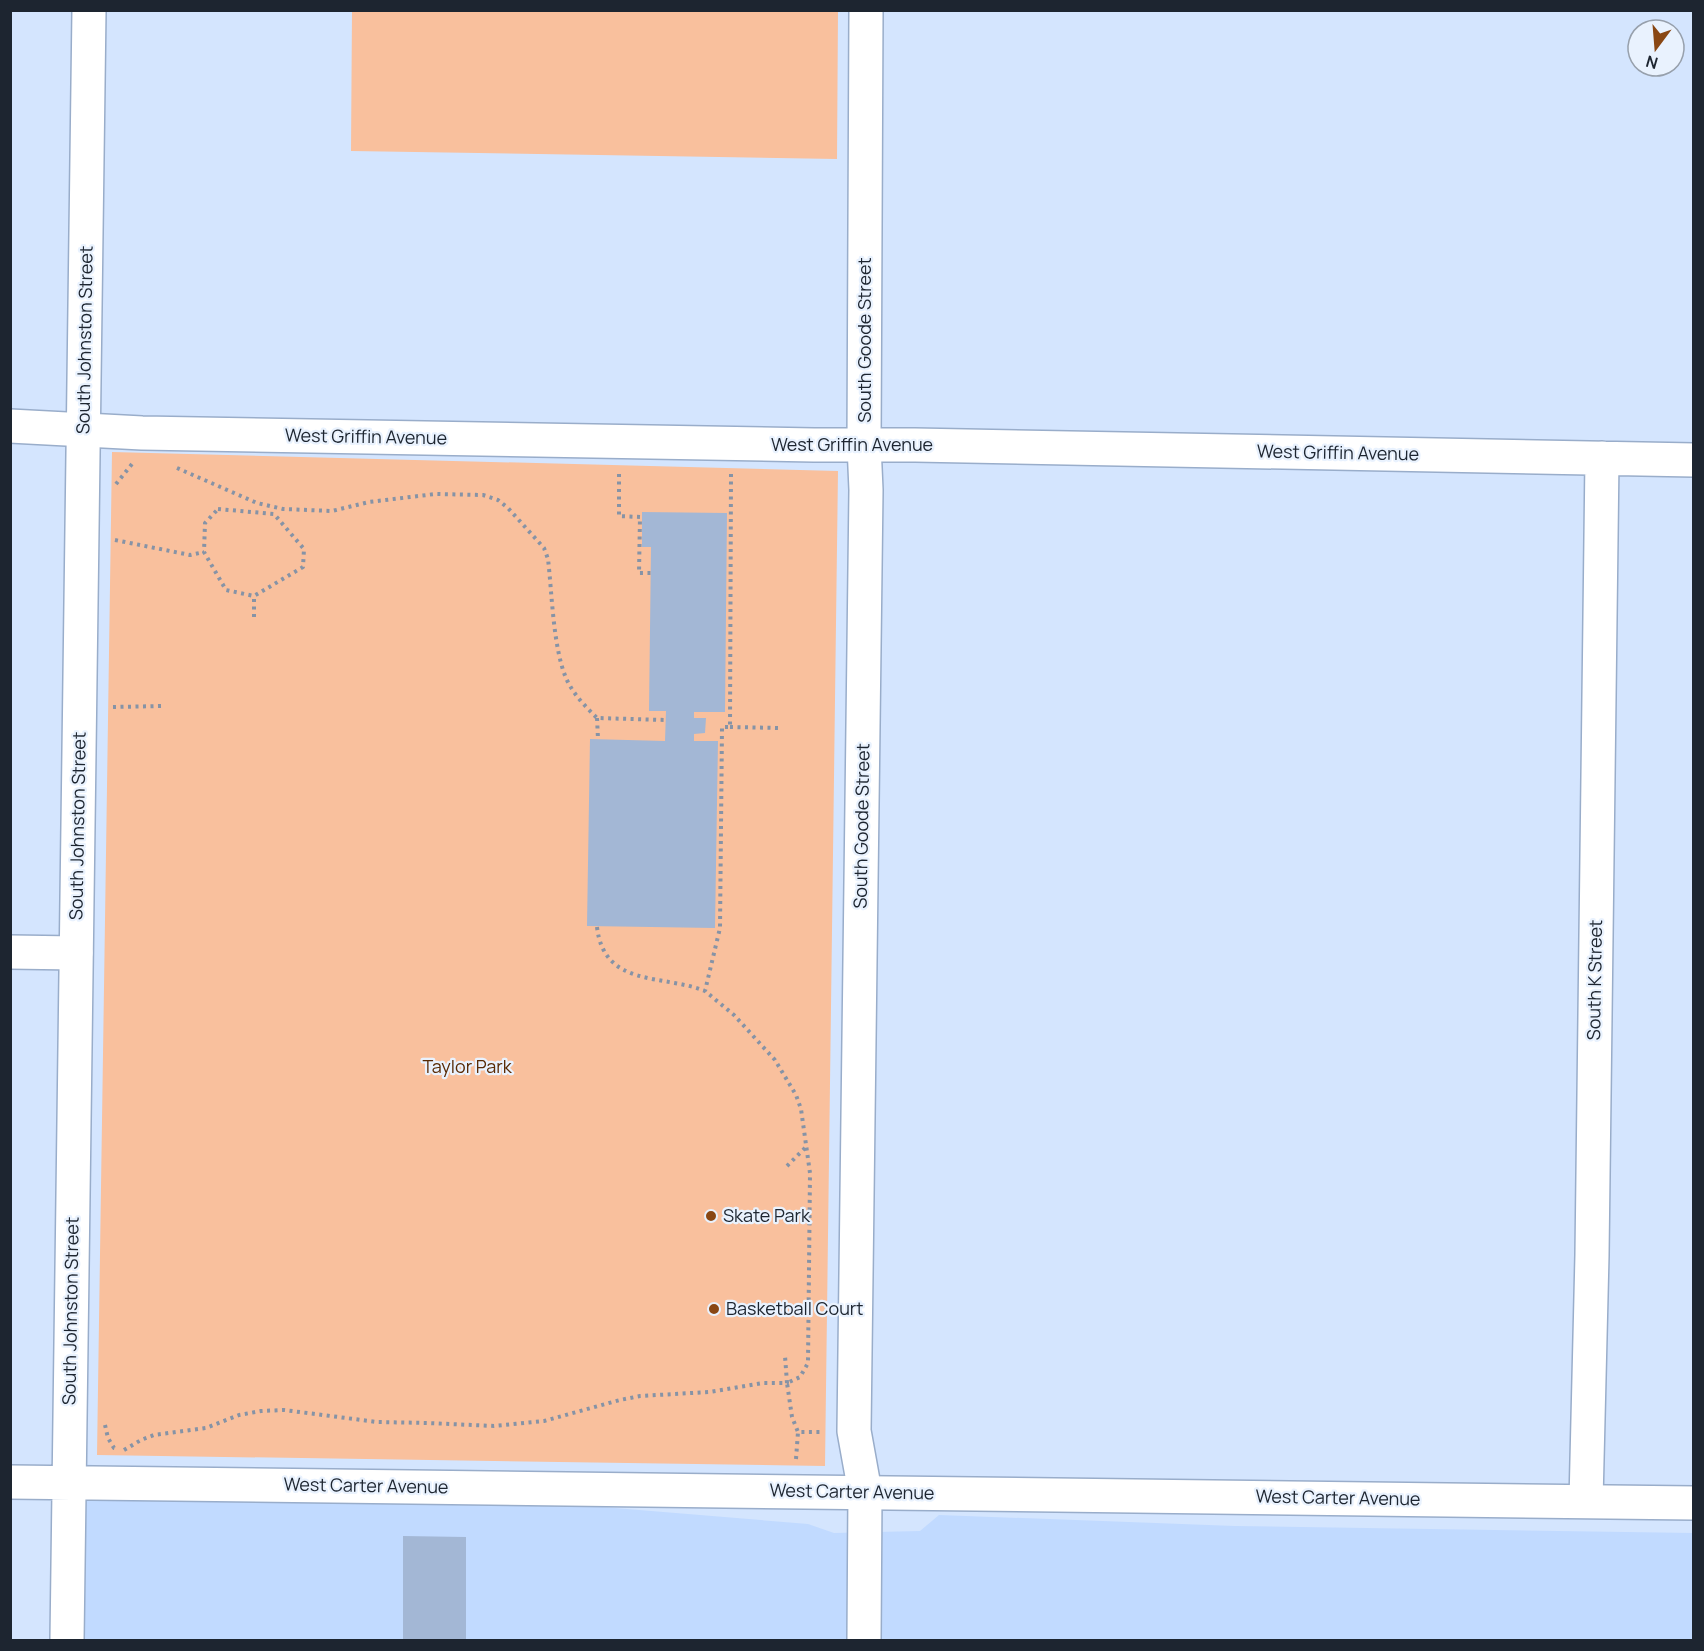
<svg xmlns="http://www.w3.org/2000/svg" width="1704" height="1651" viewBox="0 0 1704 1651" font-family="Manrope,sans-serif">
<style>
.built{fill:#c1daff}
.green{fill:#f9c09d}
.building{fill:#a3b7d5}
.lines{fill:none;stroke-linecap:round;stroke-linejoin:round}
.minor-casing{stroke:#99adca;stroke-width:36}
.tertiary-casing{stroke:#99adca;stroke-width:36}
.path{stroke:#8693a6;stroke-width:4;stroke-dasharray:3 4.5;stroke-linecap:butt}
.minor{stroke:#fff;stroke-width:33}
.tertiary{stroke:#fff;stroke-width:33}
.poi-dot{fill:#894714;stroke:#e9f2fe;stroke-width:2}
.labels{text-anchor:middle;stroke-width:4.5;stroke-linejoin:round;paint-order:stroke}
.street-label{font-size:18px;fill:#1d2530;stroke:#e9f2fe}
.park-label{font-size:18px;fill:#592a04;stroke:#e9f2fe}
.poi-label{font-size:18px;fill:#1d2530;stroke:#e9f2fe;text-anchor:start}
</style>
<rect width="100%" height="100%" fill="#d4e5fe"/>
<path class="built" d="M70 1463 808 1524 834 1533 920 1531 939 1515 1235 1526 1693 1533V1640H68Z"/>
<path class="green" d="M352 11H838L837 159 351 151Z
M112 452 838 471 825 1466 97 1455Z"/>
<path class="building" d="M642 512 727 513 725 712H694V718H706L705 733 694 734V741H718L715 928 587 926 590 739 665 741 666 711H649L651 547H642Z
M403 1536 466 1537V1640H403Z"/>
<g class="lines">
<g class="minor-casing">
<path id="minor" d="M10 426 142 433 814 445H915L1694 460
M10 952 76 953
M1586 1501 1592 1255 1602 458
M864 1640 865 1492 854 1431 866 490 864 445 866 10"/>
</g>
<g class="tertiary-casing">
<path id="tertiary" d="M10 1482 1694 1503
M67 1640 89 10"/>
</g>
<path class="path" d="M177 468 257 503 283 509 332 511 369 502 435 494 483 495 498 500 508 508 544 548 548 559C552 593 553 647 566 678 573 694 585 706 597 718L665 720
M619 474V516L640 517 639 573H651
M731 474 730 727H722L720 928 705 991 734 1015 775 1060 796 1095 801 1109 810 1173 808 1363 800 1377 787 1383 792 1417 798 1432H823
M116 484 132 464
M218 509 274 514 304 549 303 567 254 596 226 590 204 552 205 523Z
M115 540 190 555 204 552
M254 617V596
M113 707 164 706
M597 718 598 739
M730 727 779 728
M597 927C604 988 663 974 705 991
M787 1166 806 1147
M105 1425 108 1438 114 1448 117 1449
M124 1450 141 1440 154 1435 206 1428 239 1415 261 1411 284 1410 377 1422 428 1423 494 1426 544 1421 620 1400 640 1396 709 1392 763 1383H787L785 1356
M796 1459 798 1432"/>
<use href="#minor" class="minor"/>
<use href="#tertiary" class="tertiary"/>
</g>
<g class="poi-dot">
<circle cx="711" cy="1216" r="6"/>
<circle cx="714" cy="1309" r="6"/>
</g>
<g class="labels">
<g class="street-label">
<text transform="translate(85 340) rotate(-89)" y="6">South Johnston Street</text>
<text transform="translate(865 340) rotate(-90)" y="6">South Goode Street</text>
<text transform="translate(366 437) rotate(1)" y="6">West Griffin Avenue</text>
<text x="852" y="451">West Griffin Avenue</text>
<text transform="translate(1338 453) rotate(1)" y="6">West Griffin Avenue</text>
<text transform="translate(78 826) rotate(-89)" y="6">South Johnston Street</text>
<text transform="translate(862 826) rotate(-89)" y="6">South Goode Street</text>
<text transform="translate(1595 980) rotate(-89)" y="6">South K Street</text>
<text transform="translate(71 1311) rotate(-89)" y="6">South Johnston Street</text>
<text transform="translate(366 1486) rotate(1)" y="6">West Carter Avenue</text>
<text transform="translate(852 1492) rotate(1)" y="6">West Carter Avenue</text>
<text transform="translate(1338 1498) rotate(1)" y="6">West Carter Avenue</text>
</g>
<g class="park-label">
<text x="467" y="1073">Taylor Park</text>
</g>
<g class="poi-label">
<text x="723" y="1222">Skate Park</text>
<text x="726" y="1315">Basketball Court</text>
</g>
</g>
<rect width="1704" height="1651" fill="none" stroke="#1d2530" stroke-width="24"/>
<g transform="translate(1656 48) rotate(196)"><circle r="28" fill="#e9f2fe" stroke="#97a0ac" stroke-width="1.5"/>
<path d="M0-4.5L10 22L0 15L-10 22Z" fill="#894714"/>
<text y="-9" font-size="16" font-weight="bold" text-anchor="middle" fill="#1d2530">N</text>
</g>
</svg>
